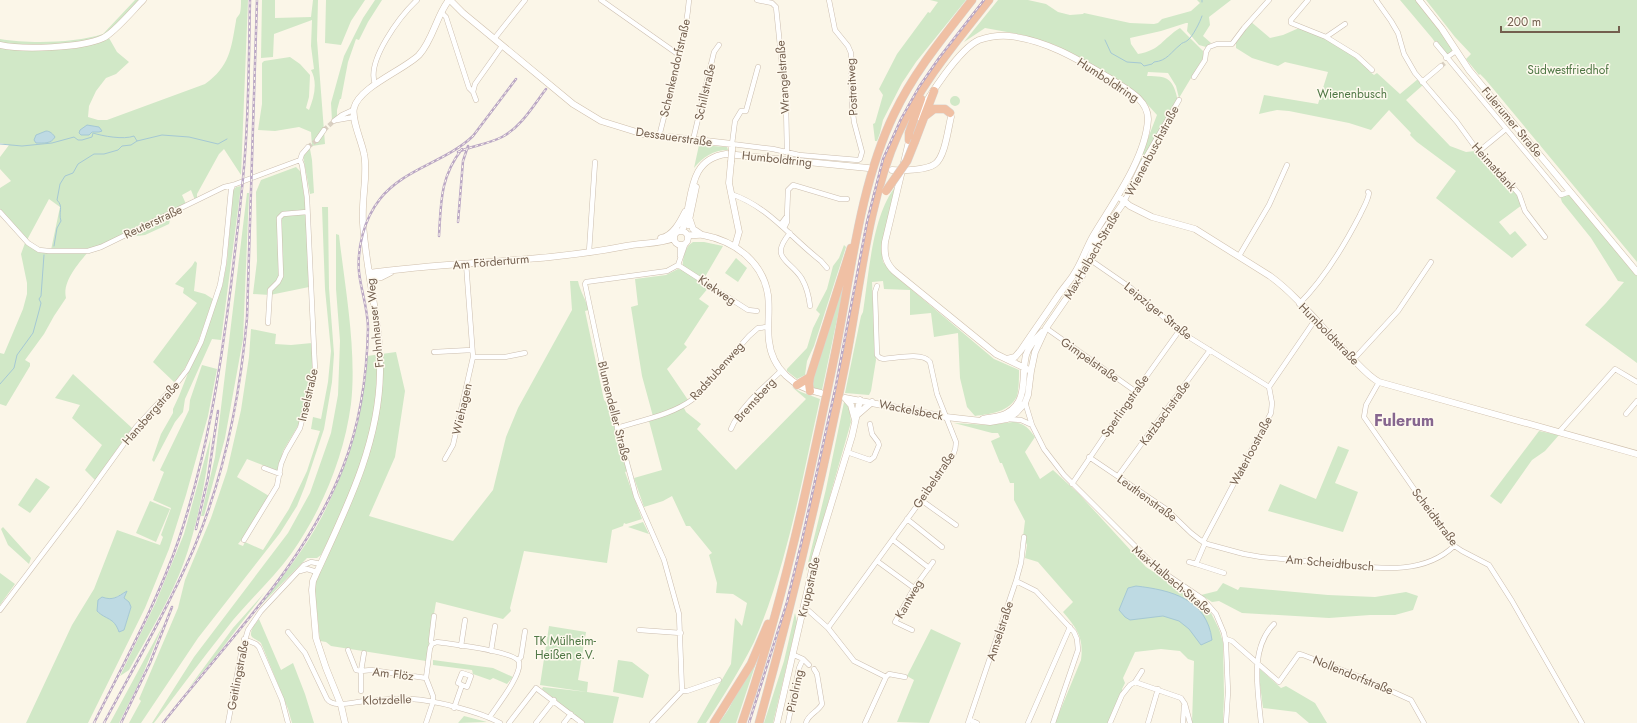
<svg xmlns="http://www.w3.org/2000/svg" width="1637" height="723" viewBox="0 0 1637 723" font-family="Jost,sans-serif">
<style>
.green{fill:#d1e8c7;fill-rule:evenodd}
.water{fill:#bedae3;stroke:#a5c8d4}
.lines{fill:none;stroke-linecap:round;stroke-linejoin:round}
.stream{stroke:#a5c8d4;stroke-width:1}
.street-tunnel{stroke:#d9d0c2;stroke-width:4.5;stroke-dasharray:4.5 2;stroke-linecap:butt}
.street-casing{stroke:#ccbeaf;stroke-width:5.5}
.secondary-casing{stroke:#cfbfac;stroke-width:7}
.highway-casing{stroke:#dbd5d1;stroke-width:9}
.street{stroke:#fff;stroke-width:4.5}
.secondary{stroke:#fff;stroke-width:6}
.highway{stroke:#f0c0a4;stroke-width:8}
.rail-casing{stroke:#baa7c4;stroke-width:2.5}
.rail{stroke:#fef9ee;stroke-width:1;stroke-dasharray:3;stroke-linecap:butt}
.secondary-bridge-casing{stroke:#cfbfac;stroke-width:7;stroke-linecap:butt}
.highway-bridge-casing{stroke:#dbd5d1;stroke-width:9;stroke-linecap:butt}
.secondary-bridge{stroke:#fff;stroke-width:6}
.highway-bridge{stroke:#f0c0a4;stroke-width:8}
.labels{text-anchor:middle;stroke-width:3;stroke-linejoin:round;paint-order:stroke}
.street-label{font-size:12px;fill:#735f4e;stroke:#fef9ee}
.park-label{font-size:12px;fill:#507846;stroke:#fef9ee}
.district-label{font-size:16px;font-weight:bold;fill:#86668f;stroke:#fef9ee}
</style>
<rect width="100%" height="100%" fill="#fbf6e8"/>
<path class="green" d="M135 0H141C132 9 114 31 103 36 83 46 22 46 0 43V39C29 44 75 43 103 34Z
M241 0H248L241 175 224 149 219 154 197 194V198L195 200 191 190 182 195 186 204 93 249 51 250 60 207 49 199 27 240 0 210V188L11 181 0 169V157L9 145 0 143V47L34 49 109 38 117 52 129 62 116 74 106 78 96 91 89 106 88 117 98 120H107L205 84C230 66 231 49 236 21 236 17 239 16 240 13 241 9 241 4 241 0Z
M262 0H275V18L311 17 313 0H318L317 40 325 144 312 146 311 132 299 127 275 131 258 130 262 104V63L264 61 290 57 300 64 310 75 309 97 306 108 309 110C314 97 318 83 311 70L314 69 311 46 312 20 274 34 273 57 261 58Z
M326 0H365L351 21 341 45 325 43Z
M375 0H382L368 22 359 40 356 39 348 62 341 99H340L337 110V116L332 121 331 103 344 56 363 18Z
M930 0H966L916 62 902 83 883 120 880 133 877 141H875L873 124 875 123 883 95 879 89 897 54 928 12 930 13 938 2Z
M998 0H1028L1046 4 1058 12 1070 15 1083 14 1084 13 1130 23 1154 24 1158 23 1162 19 1191 11 1200 3 1197 0H1231L1209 17 1210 25 1203 36 1211 43 1206 47 1199 45 1187 31 1188 23H1186L1161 31 1130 38 1131 44 1138 54C1161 50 1162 39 1180 28L1203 51V58L1179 98 1176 86 1168 73 1148 72 1147 76C1169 76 1173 79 1178 101L1142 163 1136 169 1157 115 1138 94 1078 57 1055 45 1023 35 985 28 964 42Z
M1400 0H1416L1438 27 1454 51 1446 57 1432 38Z
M1426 0H1637V262L1485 79 1480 74 1479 75 1466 59 1471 54 1455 37Z
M1250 21 1270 38 1283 35 1299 28 1332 41 1347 51 1368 67 1369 71 1374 75 1377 73 1400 94 1418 79 1423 85 1406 100 1450 146 1466 152 1475 151 1518 195 1522 205 1499 222 1510 235 1515 231 1527 245 1512 258 1436 198 1456 171 1417 142 1410 135 1411 133 1389 110 1371 130 1349 123 1289 111 1277 110 1259 114 1264 95 1318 104 1328 72 1285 62 1278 66 1252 58 1236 48V41Z
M950 101a5 5 0 1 1 10 0a5 5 0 1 1-10 0Z
M699 145 727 147 728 150C713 150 703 157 694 168Z
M308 149H310L312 160 314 193 310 194 303 156Z
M296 167 301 172 305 203 309 287 270 295 253 294 257 261 256 192 261 180Z
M241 186 221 340 212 339 185 399 183 412 175 422 154 462 152 460 161 434 173 413V409L179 396 188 373 202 345 223 283 227 262 233 191 236 187Z
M896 186 881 247 883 262 893 274 994 359 1019 370C1019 378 1019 389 1017 396 1010 412 990 414 975 416L967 407 960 378 958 333 934 337 931 313 910 315V290L884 289 883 281 872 282 875 351 876 360 871 391 869 395 845 393 861 316 863 312C869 274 872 215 896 186Z
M247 193H249L243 339 225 438 204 516H201L215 457Z
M1569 193 1637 276V363L1585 325 1606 303 1624 282 1618 281 1591 238 1562 202 1560 196Z
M322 207H328L329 288 334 354 332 382 324 429 305 486 297 506 280 533 198 638 141 723H129L141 701 139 699 178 608 185 580 211 518 227 471 241 410 249 357 251 329 276 334 275 344 291 345 312 343 313 371 299 424 283 451 278 471 247 459 237 477 269 496 243 538 238 544 243 546 245 542 263 550 289 509 307 471 320 431 311 429 313 417 321 419 328 382 331 351 325 289Z
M171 216 169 224 145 235 129 237 133 232Z
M336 234 339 235C345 288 357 351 351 404 344 457 322 510 291 554 272 580 246 603 226 629 201 660 178 692 154 723H152L194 657 288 533 310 493 331 433 338 395 340 341 336 289Z
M693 242H704L723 246 702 282 709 287 699 299 709 306 684 344 687 347 667 369 688 400 682 404 686 412 701 424 697 429 736 470 806 399 792 387 801 392 820 399C808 452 798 506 783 559 775 587 766 615 754 642 740 670 723 697 706 723H697L731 664 735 618 742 626 747 603 733 594 716 593 717 583 709 555 712 553 690 526H686L672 496 663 501 644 507 634 478 662 470 649 421 654 420 642 376 631 307 638 305 635 279 666 275 678 269 683 270C682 261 684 247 693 242Z
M25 243C43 257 67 252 88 252 78 264 62 282 66 298L54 316 44 334 25 360 30 363V366L6 406 0 404V353L4 354 23 309 27 294V283L21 254Z
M844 245 846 247 814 346 807 361 805 375 797 379 787 371V369L807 348 813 328 820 314 816 310 827 289 833 266 839 258Z
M736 258 747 268 738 282 725 273Z
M195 261 197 263 194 291 205 294 213 299C203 327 195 360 174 382L153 362 197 303 183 293 184 288 175 284 192 266Z
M848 268 822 390 814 388 811 383Z
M570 281H578C580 291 586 300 589 310L585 311 604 400 608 404 627 471 625 472 642 519 626 524 624 523 623 526 612 530 607 563 524 551 510 608 511 611 503 619 436 602 426 661 331 646 326 642 320 641 315 592 316 580 333 531 321 555 317 558H307L254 612C270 592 287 572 301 551 342 492 359 427 367 356L396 352 405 391 395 457 369 516 453 541 493 490 506 437 518 408 572 310Z
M202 365 217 369 208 416 186 495 169 549 145 608 88 723H26L72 625 94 589 117 530 160 545 163 537 161 535 171 508 153 500 164 472 160 470 189 410 190 400ZM126 592 124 598 131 607 124 630 119 631 116 624 110 618 102 597 110 600Z
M73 374 132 428 95 480 85 470 102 445 72 418 80 405 55 398Z
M844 402 849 407 851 422 812 559 806 571 826 489Z
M1013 422C1024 423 1028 427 1035 437L1025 452 1040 479 1053 470 1079 494 1146 567 1208 607 1219 629 1223 642 1224 695 1223 723H1192L1194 661 1188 659 1180 651 1161 649 1135 652 1123 678 1125 683 1122 689 1123 691 1109 723H1055L1081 660C1084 637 1077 629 1063 612L1073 602 1038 562 1025 558 1027 545 1023 537 1025 521 1014 500V483H1010L1002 463H1000L991 441 1000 437 998 433H992L954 423 988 425Z
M1539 431 1559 435 1545 451 1532 460 1501 504 1490 496Z
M211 436C206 481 196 534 179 575 165 608 146 639 129 670L120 676 156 602 184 534Z
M1338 446 1349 450 1335 483 1358 492 1343 532 1268 511 1280 484 1316 499Z
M36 478 50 487 30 513 18 505Z
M150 501 170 509 156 542 136 533Z
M643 522 649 534 628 527Z
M3 527 31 558 29 564 8 545 1 529Z
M0 573 15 584 0 605Z
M1223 583 1238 590 1240 587 1328 595 1375 597 1406 592 1418 596 1413 610 1395 615H1370L1329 618 1242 613 1219 601 1212 602 1201 595 1217 591Z
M265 592 214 659 188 689 233 628Z
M795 613 797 622 773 723H764L784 661Z
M259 619 281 670 293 663 305 694 314 723H292L288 709 261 643C259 641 254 639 252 637 248 632 256 623 259 619Z
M163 625 140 681 119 723H110Z
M549 626 586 632 578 680 588 682 587 692 619 697 613 723H585L542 689 543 687 587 692 540 685Z
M931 629 961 643 929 723 897 722 914 680 907 676Z
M761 648 736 723H719L728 710Z
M433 660 493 668 513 677 507 684 493 678 490 680 473 674 472 670 433 665Z
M618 660 632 662 649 675 643 698 613 692Z
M1260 669 1281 688 1286 686 1315 703 1327 723H1309L1296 712 1263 708 1260 685Z
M464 716 487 722 458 723Z"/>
<path class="water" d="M87 125 99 127 102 131 99 132H92L89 135H81L79 133 80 130Z
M46 131C50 131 53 134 55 137 51 144 44 143 36 143L34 140 36 135Z
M1136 586C1171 590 1207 599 1212 640L1201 645 1189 629 1179 621 1163 616 1130 620 1125 617 1119 610 1128 588Z
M127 591 124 598 129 602 131 607 124 630 119 632C114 617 106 620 97 611L98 600 102 597C113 601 117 597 127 591Z"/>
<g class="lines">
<path class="stream" d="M1202 0V2
M1105 40 1111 53 1127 62 1141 63 1144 66 1152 64 1154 62C1167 61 1171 52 1180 45 1182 42 1185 43 1188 40 1193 36 1200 22 1202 16
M0 144 22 146 52 143 74 137 78 140H82L92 137 93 133C102 136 124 140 134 136L137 141 162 135 189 137 218 144 227 139
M54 246 57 228 61 221C58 212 64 207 57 200L60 184 65 176 73 173 78 164 94 154H104L118 150 122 146 131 145 137 141
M0 384 14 368 17 355 33 333 39 311 41 303 39 299 41 296 44 255"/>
<path class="street-tunnel" d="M1441 66 1446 62
M324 130 334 121
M308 147 317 140"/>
<g class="street-casing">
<path id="street" d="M601 0 679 55
M757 0 772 3 776 7 786 104 787 152
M1308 0 1291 20V23L1326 37 1345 24
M1376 0 1391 21 1398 33 1404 54 1415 73 1457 122 1483 158 1513 187 1519 194 1525 211 1545 237
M442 13 446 17 469 88 473 92
M1326 37 1357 56 1372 70
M494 39 525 0
M1436 44 1561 195 1570 192
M1446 58 1456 51
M758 67 746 111H741L735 121 732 144 773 149 799 155 858 160 860 159 862 152 854 122 852 105 851 53 848 46 835 30 829 0
M1194 77 1205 60 1206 52 1209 47 1217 44H1232L1244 28 1269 0
M1422 82 1441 66
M375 84C366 61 400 16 417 0
M476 100 473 92 475 84 502 46
M337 120 354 117
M334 121 342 115 353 110
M659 137C670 91 685 46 689 0
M317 140 324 130
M693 140 714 52 719 45
M1478 152 1506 129
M731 194C768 206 791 238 821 261L827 268
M1124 202 1142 164 1179 100
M0 212 28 243 39 250 49 251H88L101 247 224 187 233 185 300 160 302 154 308 147
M787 216 788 190 793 185 840 199H847
M781 224 787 216V222L784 228
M790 233C768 259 791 260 802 279 806 286 809 297 810 306
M680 246V256
M589 252 595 162
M1239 256 1269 205 1287 165
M1089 259 1131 288 1179 331 1269 387
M678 265 748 310 757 311
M1299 304C1324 279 1344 246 1360 215 1363 208 1368 201 1369 193L1368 192
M268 323 270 290 278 282 281 276 279 218 283 214 307 212
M1046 328 1135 391
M434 352 471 350
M473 357H505L525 353
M1353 360 1398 311 1431 262
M1379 382 1366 405 1364 417 1453 545 1462 551 1489 565 1512 601 1582 723
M1269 387 1315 320
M1025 402 1032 425 1044 449 1064 475 1157 568 1203 599 1216 614 1224 633 1226 644 1228 692 1226 723
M1626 414 1637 401
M1007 419 1021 420 1032 425
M617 428C642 420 672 415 693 399L749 336 758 328 768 327
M731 429C740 407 763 388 781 371
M1559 432 1615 369 1637 382
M847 452 870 460 874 457 879 445 878 442 872 434 870 424
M1089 457 1166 509 1191 533 1200 540 1207 544 1244 554 1261 557C1286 559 1312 562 1337 564 1376 568 1423 576 1454 546
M445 459 453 445 473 357 466 263
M264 468 280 474
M1118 476 1210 350
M1072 484 1123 409 1179 331
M921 500 956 525
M907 519 942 547
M244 540 277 486 281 464 286 452 300 428 315 370 307 198 302 165 300 160
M893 540 929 568
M1203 542 1271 413 1272 403 1269 387
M1205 543 1196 564 1224 573
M877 561 914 588
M1189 562 1196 564
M300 571 307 569 317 572
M1016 581 1036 591 1074 632 1077 639 1078 650 1053 723
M1187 592 1209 608
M803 608 809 611 828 628 854 661 886 677 865 723
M0 610 79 506 136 427 177 383 187 370 201 342 220 285 224 263 231 190 233 185
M828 628 946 466C952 458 956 452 956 442L937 394 930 362C923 352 896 358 884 359L880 358 877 355 875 292 877 286
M639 630 681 633
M912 630 895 622 914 588 933 562
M288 632 305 653 327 699C334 709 356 701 368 701 382 700 397 698 411 699 434 700 481 712 500 723
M244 639 256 644 259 647 282 700 288 723
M1226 639 1232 641 1279 682 1299 654 1303 655 1360 677 1411 700 1424 723
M432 644 431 641 434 616
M461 646 465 620
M348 650 356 670 361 671 371 670 426 678
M491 651 495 626
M794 655 803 659
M518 660 521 657 525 631
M886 677 889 674 905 677
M1135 682 1181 698 1185 704 1190 723
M361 691V671L364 653
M682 691 679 614 664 560 636 496 609 397 585 284 586 282 667 271 678 265 685 245
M682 691H687L719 680
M454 708 462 685 467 687 471 676 462 673 458 683 462 685
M970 720 977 723
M228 723 241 654 248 630 261 611 304 565 311 562 321 564
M426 723 433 702V696L426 678 430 648 432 644 437 642C449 644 516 651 519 662 522 675 497 706 489 718
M509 723 536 688 582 723
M536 723 554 700
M564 723 571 714
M652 723 682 691
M788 723 799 668 803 659 809 665
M806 723C808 714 818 712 822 704L817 674 814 669
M968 723 1016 581 1021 563 1024 537
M1028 723 1070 627
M1110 723 1122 695 1130 685 1135 682 1142 671
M1148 723 1158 689
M1183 723 1184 706
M1261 723C1258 691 1249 649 1274 624"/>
</g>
<g class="secondary-casing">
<path id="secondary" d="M450 0 463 13 573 104 601 121 643 134 732 144V150
M1419 0 1442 29 1469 70 1637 272
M0 45C23 50 81 48 103 38 113 34 134 9 143 0
M918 117C928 97 959 49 979 40 988 37 999 35 1009 36 1047 40 1079 60 1111 79 1126 89 1148 99 1148 119 1146 158 1112 204 1093 236 1086 248 1082 262 1074 274 1070 281 1063 288 1058 296 1046 314 1033 332 1021 350L1015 357 1007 359
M910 137 885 242C884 254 885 262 894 271L996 354 1031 371
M731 162 729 183 739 232 735 246
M892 170C903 171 927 170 935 164 945 157 948 129 951 117L950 113
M1118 196 1130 206 1152 217 1195 229 1270 276C1300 298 1324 331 1351 357 1360 366 1368 376 1379 382L1637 454
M690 220 693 229 702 235
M688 225 696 187
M674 238a7 7 0 1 1 14 0a7 7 0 1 1-14 0Z
M682 231C694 202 685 160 726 154L868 168
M688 235C693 236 699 234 703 235 735 241 763 262 768 295 770 310 767 326 769 341 772 369 794 388 821 393
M661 238C673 236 680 222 685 212
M369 273C454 261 541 263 626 246 641 243 660 244 674 238
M370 279 381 277 391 272
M845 398 946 417 990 422 1007 419 1016 413 1025 403 1028 395 1031 371 1035 352 1046 328 1082 276 1096 242 1124 202
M845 398 851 405 855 420
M857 415 872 402
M983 419C991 417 1000 417 1007 413 1029 401 1021 375 1026 355 1029 346 1035 339 1042 332
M345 723 341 705 326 668 316 638 312 590 313 581 317 572C346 509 379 444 380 373 381 322 366 273 363 223 362 208 364 194 365 179 365 171 366 162 364 154 362 142 351 119 354 108 359 87 404 70 419 55 433 40 437 14 449 0
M777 723 815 557 852 436 860 400"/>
</g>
<g class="highway-casing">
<path id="highway" d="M925 116 934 109H945L950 113
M909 140V133L921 99
M915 141 934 91
M797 385 810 377
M810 391 809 384 810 377 851 248
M714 723 751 664 768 624
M742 723C784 601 810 475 836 349 851 273 860 184 894 114 914 72 944 36 972 0
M759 723C791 606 820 489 844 370 860 293 866 206 898 134 920 84 956 42 989 0"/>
</g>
<use href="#street" class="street"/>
<use href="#secondary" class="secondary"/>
<use href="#highway" class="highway"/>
<g class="rail-casing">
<path id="rail" d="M458 152C472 146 488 144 502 137 521 127 533 106 546 89
M458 222 463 161 468 146
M439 236C441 203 440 177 462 149
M196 529 208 478 218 411
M94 723C124 663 157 603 179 539 207 455 220 372 231 285 236 241 242 198 245 154 249 103 249 51 250 0
M104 723C135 665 168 608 194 548 225 474 240 397 247 318L257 0
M121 723 150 663 172 607
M163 723C227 641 305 565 343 467 360 424 367 374 368 328 368 309 361 291 359 272 357 248 364 219 380 199 403 169 446 162 473 136L516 79
M749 723 787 602 802 540 836 385 867 222 883 159 901 119 919 87 939 58 984 0"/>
</g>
<use href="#rail" class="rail"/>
<g class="secondary-bridge-casing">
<path id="secondary-bridge" d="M731 162 732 150"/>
</g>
<g class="highway-bridge-casing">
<path id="highway-bridge" d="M886 191 907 161 915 141"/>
</g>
<use href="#secondary-bridge" class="secondary-bridge"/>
<use href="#highway-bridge" class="highway-bridge"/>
</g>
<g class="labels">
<g class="street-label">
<text transform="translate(675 68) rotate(-77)" y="4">Schenkendorfstraße</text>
<text transform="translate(783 77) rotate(-94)" y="4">Wrangelstraße</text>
<text transform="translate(1108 80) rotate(33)" y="4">Humboldtring</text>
<text transform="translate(852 87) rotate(-93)" y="4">Postreitweg</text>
<text transform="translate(705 92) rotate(-77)" y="4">Schillstraße</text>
<text transform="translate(1512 122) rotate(50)" y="4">Fulerumer Straße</text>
<text transform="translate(674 137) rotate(8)" y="4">Dessauerstraße</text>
<text transform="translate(1152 151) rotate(-62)" y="4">Wienenbuschstraße</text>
<text transform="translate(777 159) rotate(6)" y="4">Humboldtring</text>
<text transform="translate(1494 167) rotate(48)" y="4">Heimatdank</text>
<text transform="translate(153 222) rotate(-25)" y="4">Reuterstraße</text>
<text transform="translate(1092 255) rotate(-60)" y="4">Max-Halbach-Straße</text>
<text transform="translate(491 262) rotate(-5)" y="4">Am Förderturm</text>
<text transform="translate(717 290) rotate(34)" y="4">Kiekweg</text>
<text transform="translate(1158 311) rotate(39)" y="4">Leipziger Straße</text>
<text transform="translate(375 323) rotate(-96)" y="4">Frohnhauser Weg</text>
<text transform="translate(1329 334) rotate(46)" y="4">Humboldtstraße</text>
<text transform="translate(1090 360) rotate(35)" y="4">Gimpelstraße</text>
<text transform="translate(717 371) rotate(-48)" y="4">Radstubenweg</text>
<text transform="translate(308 395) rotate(-77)" y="4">Inselstraße</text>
<text transform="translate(755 400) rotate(-48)" y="4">Bremsberg</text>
<text transform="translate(1125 406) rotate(-55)" y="4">Sperlingstraße</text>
<text transform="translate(462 409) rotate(-77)" y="4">Wiehagen</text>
<text transform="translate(911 410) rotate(11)" y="4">Wackelsbeck</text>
<text transform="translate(614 411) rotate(76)" y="4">Blumendeller Straße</text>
<text transform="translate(151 413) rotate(-49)" y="4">Hansbergstraße</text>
<text transform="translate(1165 413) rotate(-54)" y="4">Katzbachstraße</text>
<text transform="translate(1251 451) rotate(-62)" y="4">Waterloostraße</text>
<text transform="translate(934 480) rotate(-56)" y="4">Geibelstraße</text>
<text transform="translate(1147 498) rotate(36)" y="4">Leuthenstraße</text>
<text transform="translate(1435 517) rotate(53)" y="4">Scheidtstraße</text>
<text transform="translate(1330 563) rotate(5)" y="4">Am Scheidtbusch</text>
<text transform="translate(1172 580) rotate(40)" y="4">Max-Halbach-Straße</text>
<text transform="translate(809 587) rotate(-77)" y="4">Kruppstraße</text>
<text transform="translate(909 599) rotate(-60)" y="4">Kantweg</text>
<text transform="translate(1000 631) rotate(-72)" y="4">Amselstraße</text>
<text transform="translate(393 674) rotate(7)" y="4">Am Flöz</text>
<text transform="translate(238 675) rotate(-79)" y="4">Geitlingstraße</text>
<text transform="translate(1353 675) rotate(22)" y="4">Nollendorfstraße</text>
<text transform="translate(795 691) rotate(-78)" y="4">Pirolring</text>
<text transform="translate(387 700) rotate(-2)" y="4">Klotzdelle</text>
</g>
<g class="park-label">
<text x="1568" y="74">Südwestfriedhof</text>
<text x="1352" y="98">Wienenbusch</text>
<text x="565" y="645">TK Mülheim-<tspan x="565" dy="14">Heißen e.V.</tspan></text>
</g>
<g class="district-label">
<text x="1404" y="426">Fulerum</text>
</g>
</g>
<path d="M1501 26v6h118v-6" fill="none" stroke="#735f4e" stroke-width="2"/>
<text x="1507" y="26" font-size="12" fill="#735f4e" stroke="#fef9ee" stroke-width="3" paint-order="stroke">200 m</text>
</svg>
